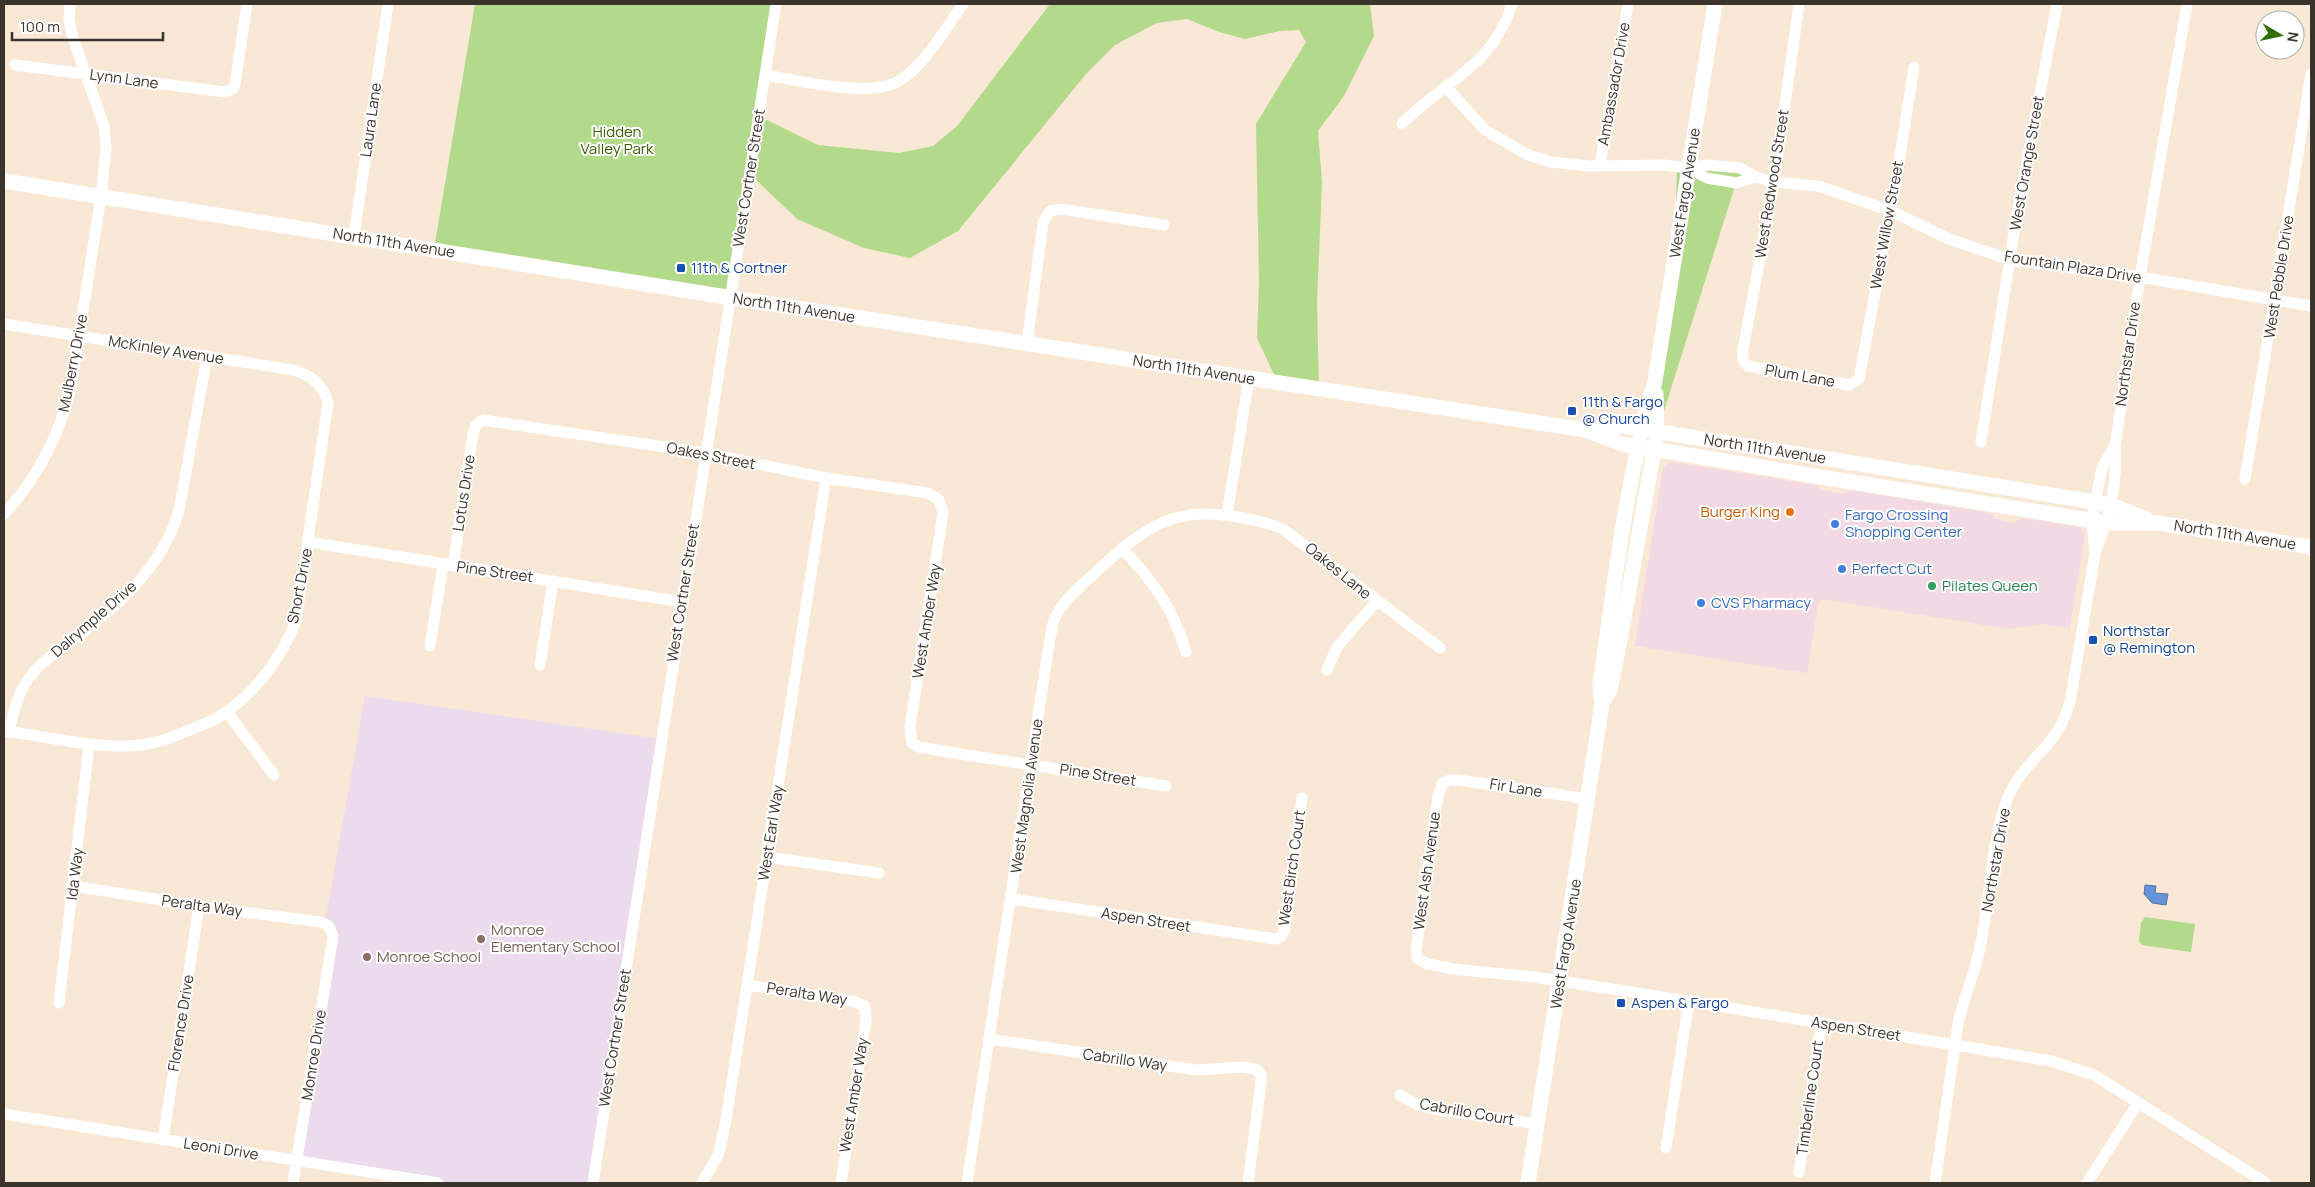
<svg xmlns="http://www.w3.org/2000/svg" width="2315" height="1187" viewBox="0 0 2315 1187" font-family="Manrope,sans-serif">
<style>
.commercial{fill:#f2d9e3}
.education{fill:#ebdbed}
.green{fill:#b2da8a}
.water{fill:#6493d7;stroke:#5776a4}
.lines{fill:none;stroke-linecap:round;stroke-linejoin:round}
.street{stroke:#fff;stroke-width:11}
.secondary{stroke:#fff;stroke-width:15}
.transit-dot{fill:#1a4fb4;stroke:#fff;stroke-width:2}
.food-dot{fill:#e8710a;stroke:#fff;stroke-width:2}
.shop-dot{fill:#3f7fe0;stroke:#fff;stroke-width:2}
.leisure-dot{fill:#2e9e5b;stroke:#fff;stroke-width:2}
.education-dot{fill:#8d6e63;stroke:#fff;stroke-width:2}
.labels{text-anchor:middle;stroke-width:4;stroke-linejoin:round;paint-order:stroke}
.street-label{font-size:15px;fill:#3a342d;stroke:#fff}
.park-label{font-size:15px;fill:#3b5c02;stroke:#fff}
.transit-label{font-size:15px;fill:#164399;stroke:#fff;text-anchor:start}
.food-label{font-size:15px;fill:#c56008;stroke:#fff;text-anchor:end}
.shop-label{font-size:15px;fill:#366cbe;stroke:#fff;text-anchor:start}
.leisure-label{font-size:15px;fill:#27864d;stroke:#fff;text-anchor:start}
.education-label{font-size:15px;fill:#785e54;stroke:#fff;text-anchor:start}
</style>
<rect width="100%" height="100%" fill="#f9e8d6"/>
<path class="commercial" d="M1670 462 1816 485 1821 490 1844 494 1850 490 1991 513 1996 519 2014 523 2021 518 2080 527 2085 535 2069 632 2068 628 2044 624 2008 629 1823 599 1818 604 1807 673 1635 646 1663 468Z"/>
<path class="education" d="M365 696 661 739 593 1183H438L296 1160 332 943 325 923Z"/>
<path class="green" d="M475 4H776L759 116 818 145 899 153 933 146 957 126 1050 4H1370L1374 36 1344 96 1318 131 1322 182 1317 303 1319 389 1278 383 1257 338 1259 282 1256 124 1306 42 1299 30 1280 31 1245 39 1219 32 1187 19 1157 23 1115 45 1086 74 958 231 910 258 864 248 797 219 750 174 730 298 434 249Z
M1677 167 1740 168 1756 177 1736 183 1657 433 1654 449 1638 446 1675 236Z
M2145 917 2195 924 2191 952 2142 945 2139 941 2141 923Z"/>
<path class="water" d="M2145 885 2156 886 2155 893 2168 894 2166 905 2152 903 2144 894Z"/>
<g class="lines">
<path class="street" d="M1799 4 1774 182 1743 350V360L1748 366 1849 385 1859 379 1897 175 1914 67
M15 65 225 92 233 89 235 85 247 4
M765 75C797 80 868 98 897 82 923 68 946 28 963 4
M1447 88 1485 130 1528 155 1551 162 1589 166 1664 165 1688 168 1707 178 1736 183 1756 177
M1402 124C1444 81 1493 67 1512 4
M1600 165 1628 4
M1688 168 1707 165 1740 168 1756 177 1774 182 1818 186 1891 211 1949 239 2011 260 2140 277 2311 306
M354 236 388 4
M4 324 293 370C311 375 323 384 328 403L296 621C283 655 257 690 228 711 216 720 201 726 187 731 169 739 148 746 128 746 86 747 46 736 4 731
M1027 344 1043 223 1050 211 1061 209 1164 225
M1981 442 2017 214 2057 4
M2245 479 2311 74
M4 514C37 479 59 435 71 388L101 196 106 149 104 126 72 35 69 19 70 4
M1227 515 1249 378
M308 542 682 602
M1122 548C1153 582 1173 607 1186 652
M2095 552C2109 519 2118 483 2115 446
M453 566 473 434 476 425 483 420 705 453 826 478 928 493 939 500 943 513 910 726 912 743 919 747 954 753 1166 786
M430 646 443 565
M540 665 553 581
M1327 670 1337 647 1377 601
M227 712 274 775
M9 731C14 712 17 694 29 678 42 660 63 647 81 634 122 602 165 562 179 510L207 357
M1589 799 1458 780H1450L1443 783 1438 796 1416 951 1418 959 1428 964 1453 969 1534 977 1657 996 2051 1061 2094 1075 2266 1183
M767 857 879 873
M73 886 199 906 321 922 329 926 333 936 332 943 293 1183
M1012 899 1276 939 1281 937 1285 929 1302 798
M748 985 852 1001 865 1006 866 1020 841 1183
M59 1003 89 745
M990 1039 1196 1070 1242 1067 1256 1069 1261 1074V1082L1248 1183
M1400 1095 1418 1105 1433 1109 1537 1124
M4 1114 438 1183
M163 1140 199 906
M1666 1148 1689 1001
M1799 1172 1821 1024
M593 1183 776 4
M702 1183 719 1153 726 1120 826 478
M967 1183 1050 638C1052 631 1052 622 1056 616 1064 599 1083 584 1097 571 1146 527 1173 504 1243 518 1256 521 1270 523 1283 529L1440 648
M1935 1183 1958 1024C1964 996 1976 971 1981 943 1990 897 1991 840 2008 797 2018 773 2036 759 2052 739 2061 728 2066 715 2070 702L2095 554 2092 520 2095 502 2102 468 2115 446 2140 277 2187 4
M2087 1183 2138 1103"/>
<path class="secondary" d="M4 181 745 300 1585 430 1622 444 1833 479 2108 523H2158L2311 547
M1589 429 1623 426 2095 502 2110 505 2147 519
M1604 700 1610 690 1621 635 1657 433 1656 394
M1528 1183 1602 704 1600 686C1614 584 1626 480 1655 381L1715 4"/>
</g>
<g class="transit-dot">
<rect x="676" y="263" width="10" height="10" rx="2.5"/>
<rect x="1567" y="406" width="10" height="10" rx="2.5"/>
<rect x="2088" y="635" width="10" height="10" rx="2.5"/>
<rect x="1616" y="998" width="10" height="10" rx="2.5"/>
</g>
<circle class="food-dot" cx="1790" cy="512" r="5"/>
<g class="shop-dot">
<circle cx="1835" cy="524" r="5"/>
<circle cx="1842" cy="569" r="5"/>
<circle cx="1701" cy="603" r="5"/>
</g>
<circle class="leisure-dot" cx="1932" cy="586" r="5"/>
<g class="education-dot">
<circle cx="481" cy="939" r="5"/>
<circle cx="367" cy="957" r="5"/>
</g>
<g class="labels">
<g class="street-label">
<text transform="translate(124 79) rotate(8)" y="5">Lynn Lane</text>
<text transform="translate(1614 84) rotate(-80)" y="5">Ambassador Drive</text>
<text transform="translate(371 120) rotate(-82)" y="5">Laura Lane</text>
<text transform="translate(2027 163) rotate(-80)" y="5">West Orange Street</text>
<text transform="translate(749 178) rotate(-81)" y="5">West Cortner Street</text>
<text transform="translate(1772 184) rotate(-81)" y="5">West Redwood Street</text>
<text transform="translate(1685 193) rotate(-81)" y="5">West Fargo Avenue</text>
<text transform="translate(1887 225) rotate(-80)" y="5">West Willow Street</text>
<text transform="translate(394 243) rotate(9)" y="5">North 11th Avenue</text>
<text transform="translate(2073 267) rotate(9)" y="5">Fountain Plaza Drive</text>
<text transform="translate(2279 277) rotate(-81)" y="5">West Pebble Drive</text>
<text transform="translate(794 308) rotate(9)" y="5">North 11th Avenue</text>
<text transform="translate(166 350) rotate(9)" y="5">McKinley Avenue</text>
<text transform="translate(2128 354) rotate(-82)" y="5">Northstar Drive</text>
<text transform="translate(73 363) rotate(-79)" y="5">Mulberry Drive</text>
<text transform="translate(1194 370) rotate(9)" y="5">North 11th Avenue</text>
<text transform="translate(1800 376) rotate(10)" y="5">Plum Lane</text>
<text transform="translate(1765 449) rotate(9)" y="5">North 11th Avenue</text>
<text transform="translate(711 456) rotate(11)" y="5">Oakes Street</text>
<text transform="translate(464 493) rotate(-81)" y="5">Lotus Drive</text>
<text transform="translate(2235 535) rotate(9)" y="5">North 11th Avenue</text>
<text transform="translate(1338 571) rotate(39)" y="5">Oakes Lane</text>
<text transform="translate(495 572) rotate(8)" y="5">Pine Street</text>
<text transform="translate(300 586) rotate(-79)" y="5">Short Drive</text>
<text transform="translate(683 593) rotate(-81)" y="5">West Cortner Street</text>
<text transform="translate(94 619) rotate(-41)" y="5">Dalrymple Drive</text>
<text transform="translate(927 621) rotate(-81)" y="5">West Amber Way</text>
<text transform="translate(1098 775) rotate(9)" y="5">Pine Street</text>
<text transform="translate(1516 788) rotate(9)" y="5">Fir Lane</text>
<text transform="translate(1027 796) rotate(-82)" y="5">West Magnolia Avenue</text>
<text transform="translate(771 833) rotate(-81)" y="5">West Earl Way</text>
<text transform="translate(1996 860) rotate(-80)" y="5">Northstar Drive</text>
<text transform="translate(1292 868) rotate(-82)" y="5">West Birch Court</text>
<text transform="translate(1427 871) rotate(-82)" y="5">West Ash Avenue</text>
<text transform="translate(75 874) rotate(-83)" y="5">Ida Way</text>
<text transform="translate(202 906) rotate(8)" y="5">Peralta Way</text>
<text transform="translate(1146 920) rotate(9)" y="5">Aspen Street</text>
<text transform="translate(1566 944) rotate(-81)" y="5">West Fargo Avenue</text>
<text transform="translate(807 994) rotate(9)" y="5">Peralta Way</text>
<text transform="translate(181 1023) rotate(-81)" y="5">Florence Drive</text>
<text transform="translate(1856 1029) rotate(9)" y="5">Aspen Street</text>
<text transform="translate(615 1038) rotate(-81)" y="5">West Cortner Street</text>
<text transform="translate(314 1055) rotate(-81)" y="5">Monroe Drive</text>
<text transform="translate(1125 1060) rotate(8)" y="5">Cabrillo Way</text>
<text transform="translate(854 1095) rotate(-81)" y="5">West Amber Way</text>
<text transform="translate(1810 1098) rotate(-82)" y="5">Timberline Court</text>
<text transform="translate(1467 1112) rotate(10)" y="5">Cabrillo Court</text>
<text transform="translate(221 1149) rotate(9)" y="5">Leoni Drive</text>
</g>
<g class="park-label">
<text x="617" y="137">Hidden<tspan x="617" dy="17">Valley Park</tspan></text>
</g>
<g class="transit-label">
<text x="691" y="273">11th &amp; Cortner</text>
<text x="1582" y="407">11th &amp; Fargo<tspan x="1582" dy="17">@ Church</tspan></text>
<text x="2103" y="636">Northstar<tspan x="2103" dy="17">@ Remington</tspan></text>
<text x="1631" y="1008">Aspen &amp; Fargo</text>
</g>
<g class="food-label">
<text x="1780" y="517">Burger King</text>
</g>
<g class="shop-label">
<text x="1845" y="520">Fargo Crossing<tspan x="1845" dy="17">Shopping Center</tspan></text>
<text x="1852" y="574">Perfect Cut</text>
<text x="1711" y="608">CVS Pharmacy</text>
</g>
<g class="leisure-label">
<text x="1942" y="591">Pilates Queen</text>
</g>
<g class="education-label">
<text x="491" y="935">Monroe<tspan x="491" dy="17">Elementary School</tspan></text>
<text x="377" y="962">Monroe School</text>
</g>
</g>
<rect width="2315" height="1187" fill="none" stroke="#3a342d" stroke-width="10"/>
<g transform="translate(2280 35) rotate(99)"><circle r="24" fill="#ffffff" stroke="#b0aeab"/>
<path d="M0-4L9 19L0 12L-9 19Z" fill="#316e00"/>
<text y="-8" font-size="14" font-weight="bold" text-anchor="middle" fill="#3a342d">N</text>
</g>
<path d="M12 32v8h151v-8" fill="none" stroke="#3a342d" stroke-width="2.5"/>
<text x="20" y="32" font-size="15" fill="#3a342d" stroke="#ffffff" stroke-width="4" paint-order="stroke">100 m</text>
</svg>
